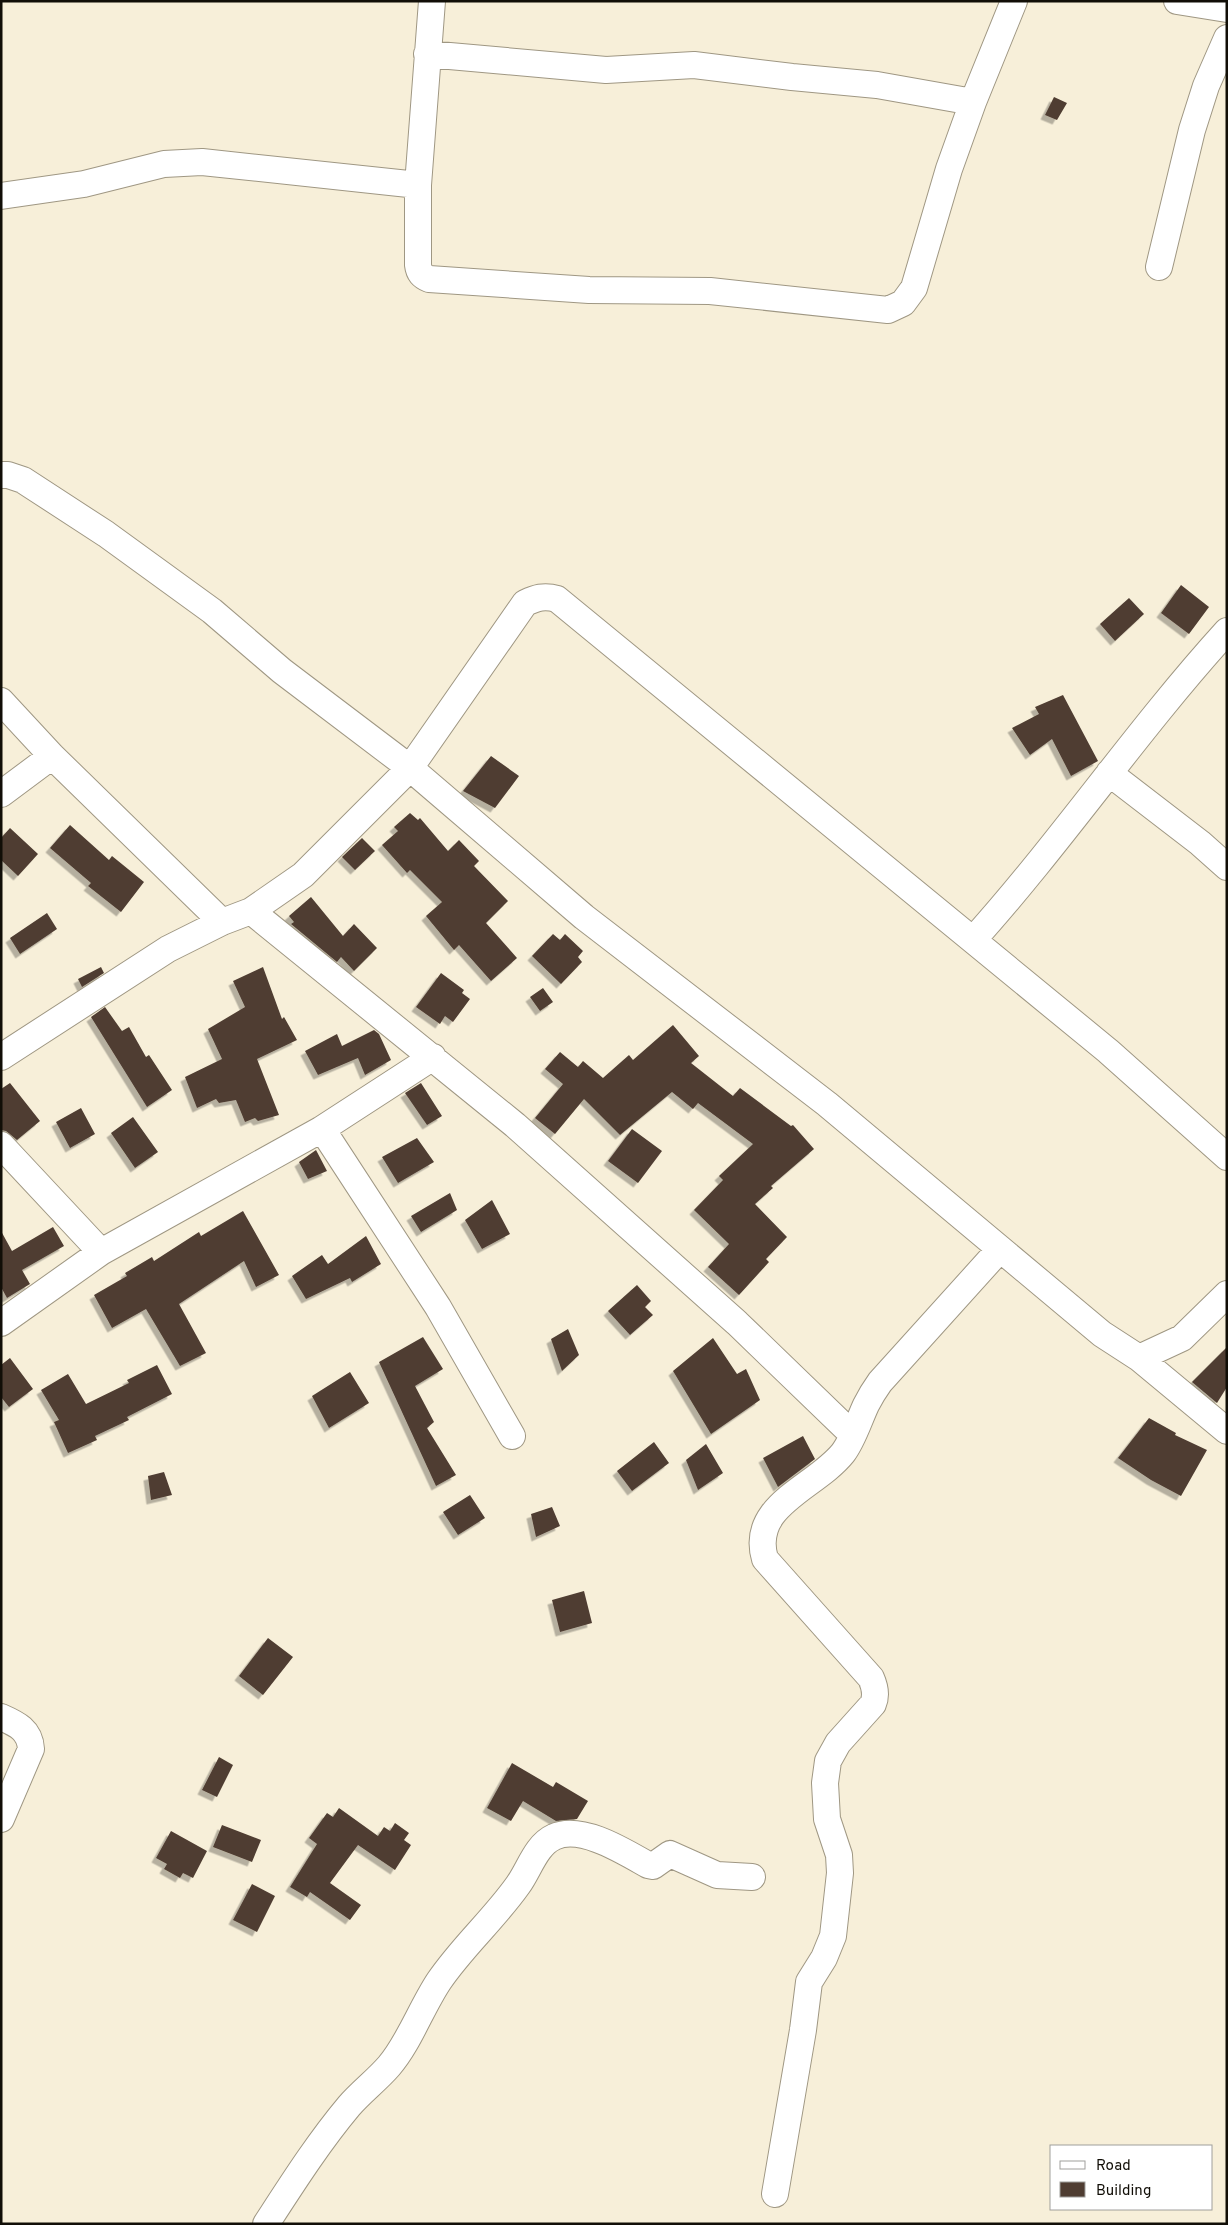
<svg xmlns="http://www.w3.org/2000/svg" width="1228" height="2225" viewBox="0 0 1228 2225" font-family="Overpass,sans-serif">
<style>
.building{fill:#4f3d32;filter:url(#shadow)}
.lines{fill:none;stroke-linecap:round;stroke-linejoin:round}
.minor-casing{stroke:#9f9783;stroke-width:28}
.minor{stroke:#fff;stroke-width:26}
</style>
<defs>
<filter id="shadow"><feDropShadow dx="-4.5" dy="4.5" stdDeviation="0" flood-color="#0004"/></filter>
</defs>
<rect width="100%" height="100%" fill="#f7efd9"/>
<path class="building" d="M1054 97 1067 103 1057 120 1045 115Z
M1181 585 1209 607 1189 634 1161 613Z
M1129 598 1144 614 1115 641 1100 624Z
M1063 695 1098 761 1071 776 1052 739 1030 755 1012 728 1039 714 1035 707Z
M491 756 519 776 495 808 463 791Z
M410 813 418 820 420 818 448 851 459 840 479 861 474 866 508 901 486 923 517 958 491 981 459 945 454 950 426 916 442 902 410 870 407 873 382 845 398 831 394 827Z
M70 825 109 860 112 856 144 882 121 912 88 886 91 883 50 848Z
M10 828 38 854 18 876 1 860V838Z
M362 838 375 851 355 870 342 857Z
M311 897 343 936 354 924 377 948 354 971 341 957 337 962 291 924 294 922 289 916Z
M47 913 57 929 20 954 10 938Z
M553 934 560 940 565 934 583 951 578 957 582 962 561 984 532 956Z
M101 967 104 973 82 987 78 979Z
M263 967 282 1019 284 1017 297 1040 257 1059 279 1115 258 1121 255 1118 245 1122 236 1100 219 1103 216 1099 197 1108 185 1077 222 1059 208 1029 245 1007 233 981Z
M441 973 464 990 462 993 470 999 453 1022 445 1016 440 1024 416 1007Z
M543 988 553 1002 540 1011 530 997Z
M105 1007 122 1031 129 1027 146 1057 149 1055 172 1090 147 1107 91 1017Z
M673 1025 699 1056 691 1063 733 1096 740 1088 791 1126 793 1125 814 1149 771 1186 773 1188 755 1204 787 1237 766 1259 769 1262 739 1295 708 1267 729 1244 694 1210 723 1180 719 1176 753 1144 698 1103 693 1109 672 1092 620 1135 584 1099 555 1134 535 1118 563 1084 545 1069 560 1052 578 1067 583 1061 603 1078 629 1055 633 1060Z
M374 1030 379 1034 391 1060 365 1075 358 1058 318 1075 305 1051 337 1034 342 1046Z
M10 1083 40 1121 17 1140 6 1131 1 1130V1089Z
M421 1083 442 1116 427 1125 405 1093Z
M81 1108 95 1134 70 1148 56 1122Z
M133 1117 158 1152 135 1168 111 1133Z
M632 1129 662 1151 638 1183 608 1161Z
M417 1138 434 1162 398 1183 382 1157Z
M316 1150 327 1171 308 1179 299 1162Z
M450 1193 457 1210 421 1232 411 1216Z
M492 1200 510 1234 482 1249 465 1220Z
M243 1211 279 1275 256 1287 244 1261 179 1304 206 1353 180 1366 146 1309 112 1328 94 1295 127 1276 125 1273 152 1257 154 1261 199 1232 201 1236Z
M53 1227 64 1246 22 1270 30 1284 7 1298 1 1287V1231L12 1251Z
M366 1236 381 1264 352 1282 350 1278 306 1299 292 1276 322 1255 328 1264Z
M637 1285 651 1301 645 1307 653 1315 630 1335 608 1311Z
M568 1329 579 1355 562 1371 551 1339Z
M423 1337 443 1369 415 1386 434 1422 427 1428 456 1475 436 1486 379 1362Z
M713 1338 737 1374 746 1369 760 1400 711 1434 673 1371Z
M1227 1347V1387L1217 1403 1192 1382Z
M10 1358 33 1389 9 1407 1 1397V1365Z
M157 1365 172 1394 127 1417 129 1420 95 1436 97 1440 68 1453 54 1422 59 1420 41 1390 68 1374 86 1404 129 1383 127 1380Z
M350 1372 369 1403 329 1428 312 1396Z
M1149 1418 1176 1433 1175 1435 1207 1450 1181 1496 1151 1480 1118 1458Z
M803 1436 815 1459 778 1487 763 1458Z
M654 1442 669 1463 632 1491 617 1471Z
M706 1444 723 1473 698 1490 686 1460Z
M164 1472 172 1495 151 1500 148 1476Z
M470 1495 485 1518 458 1535 443 1512Z
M552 1507 560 1526 536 1537 531 1514Z
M584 1591 592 1623 560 1632 552 1600Z
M268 1638 293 1657 263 1695 239 1676Z
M219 1757 233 1765 217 1797 202 1790Z
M512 1763 553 1787 556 1782 588 1801 577 1819 556 1821 523 1801 511 1821 487 1808Z
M339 1808 378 1836 384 1827 390 1831 395 1823 409 1833 404 1840 411 1845 395 1870 358 1845 330 1883 361 1905 350 1920 310 1892 307 1897 290 1887 317 1844 309 1838 327 1813 333 1817Z
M222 1825 261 1840 252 1862 213 1847Z
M171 1831 207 1851 193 1878 183 1873 180 1878 164 1869 167 1864 156 1858Z
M252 1884 275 1896 257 1932 233 1920Z"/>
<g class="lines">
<g class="minor-casing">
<path id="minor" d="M432 1 418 185V265C419 273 422 276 429 279L589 290 710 291 888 310 903 303 914 288 949 169 973 102 1014 1
M1177 1 1227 9
M427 54 606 70 694 65 792 77 877 85 973 102
M1 196 84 184 164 164 202 162 418 185
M1159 267 1192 130 1206 86 1227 38
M1 475H8L23 480 106 534 212 611 282 671 410 768 584 917 827 1104 1102 1334 1139 1358 1227 1431
M1 701 52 756 222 922
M1109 773 1200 843 1227 867
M1 794 52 756
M251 911 515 1125 737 1323 853 1435
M973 940C1062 841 1137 730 1227 631
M1 1057 168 949 222 922 251 911 303 875 410 768 525 603C536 598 544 595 557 599L1108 1051 1227 1157
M322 1129 438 1307 512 1436
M1 1145 101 1252
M1 1323 101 1252 322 1129 433 1057
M1139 1358 1182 1338 1227 1294
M1 1717C17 1724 30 1730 31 1749L1 1819
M775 2194 803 2030 809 1982 824 1958 833 1936 840 1873 839 1855 827 1819 825 1783 828 1761 838 1743 873 1704C877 1695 875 1687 871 1678L765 1559C749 1505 815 1488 843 1453 853 1440 859 1420 866 1405 870 1397 875 1389 880 1382L1000 1249
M266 2224C292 2184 318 2143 349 2106 361 2092 377 2080 389 2066 409 2043 421 2008 439 1981 462 1947 494 1919 518 1885 529 1870 536 1845 554 1837 581 1824 625 1852 648 1865L653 1866 670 1854 717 1875 752 1877"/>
</g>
<use href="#minor" class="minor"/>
</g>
<rect width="1228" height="2225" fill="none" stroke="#110e07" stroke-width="5"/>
<rect x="1050" y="2145" width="162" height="65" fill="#ffffff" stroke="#a09f9c"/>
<rect x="1060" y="2161" width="25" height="8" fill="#ffffff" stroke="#a09f9c"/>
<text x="1096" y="2170" font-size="15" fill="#110e07">Road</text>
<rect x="1060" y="2182" width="25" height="15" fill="#4f3d32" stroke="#a09f9c"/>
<text x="1096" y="2195" font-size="15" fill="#110e07">Building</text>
</svg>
